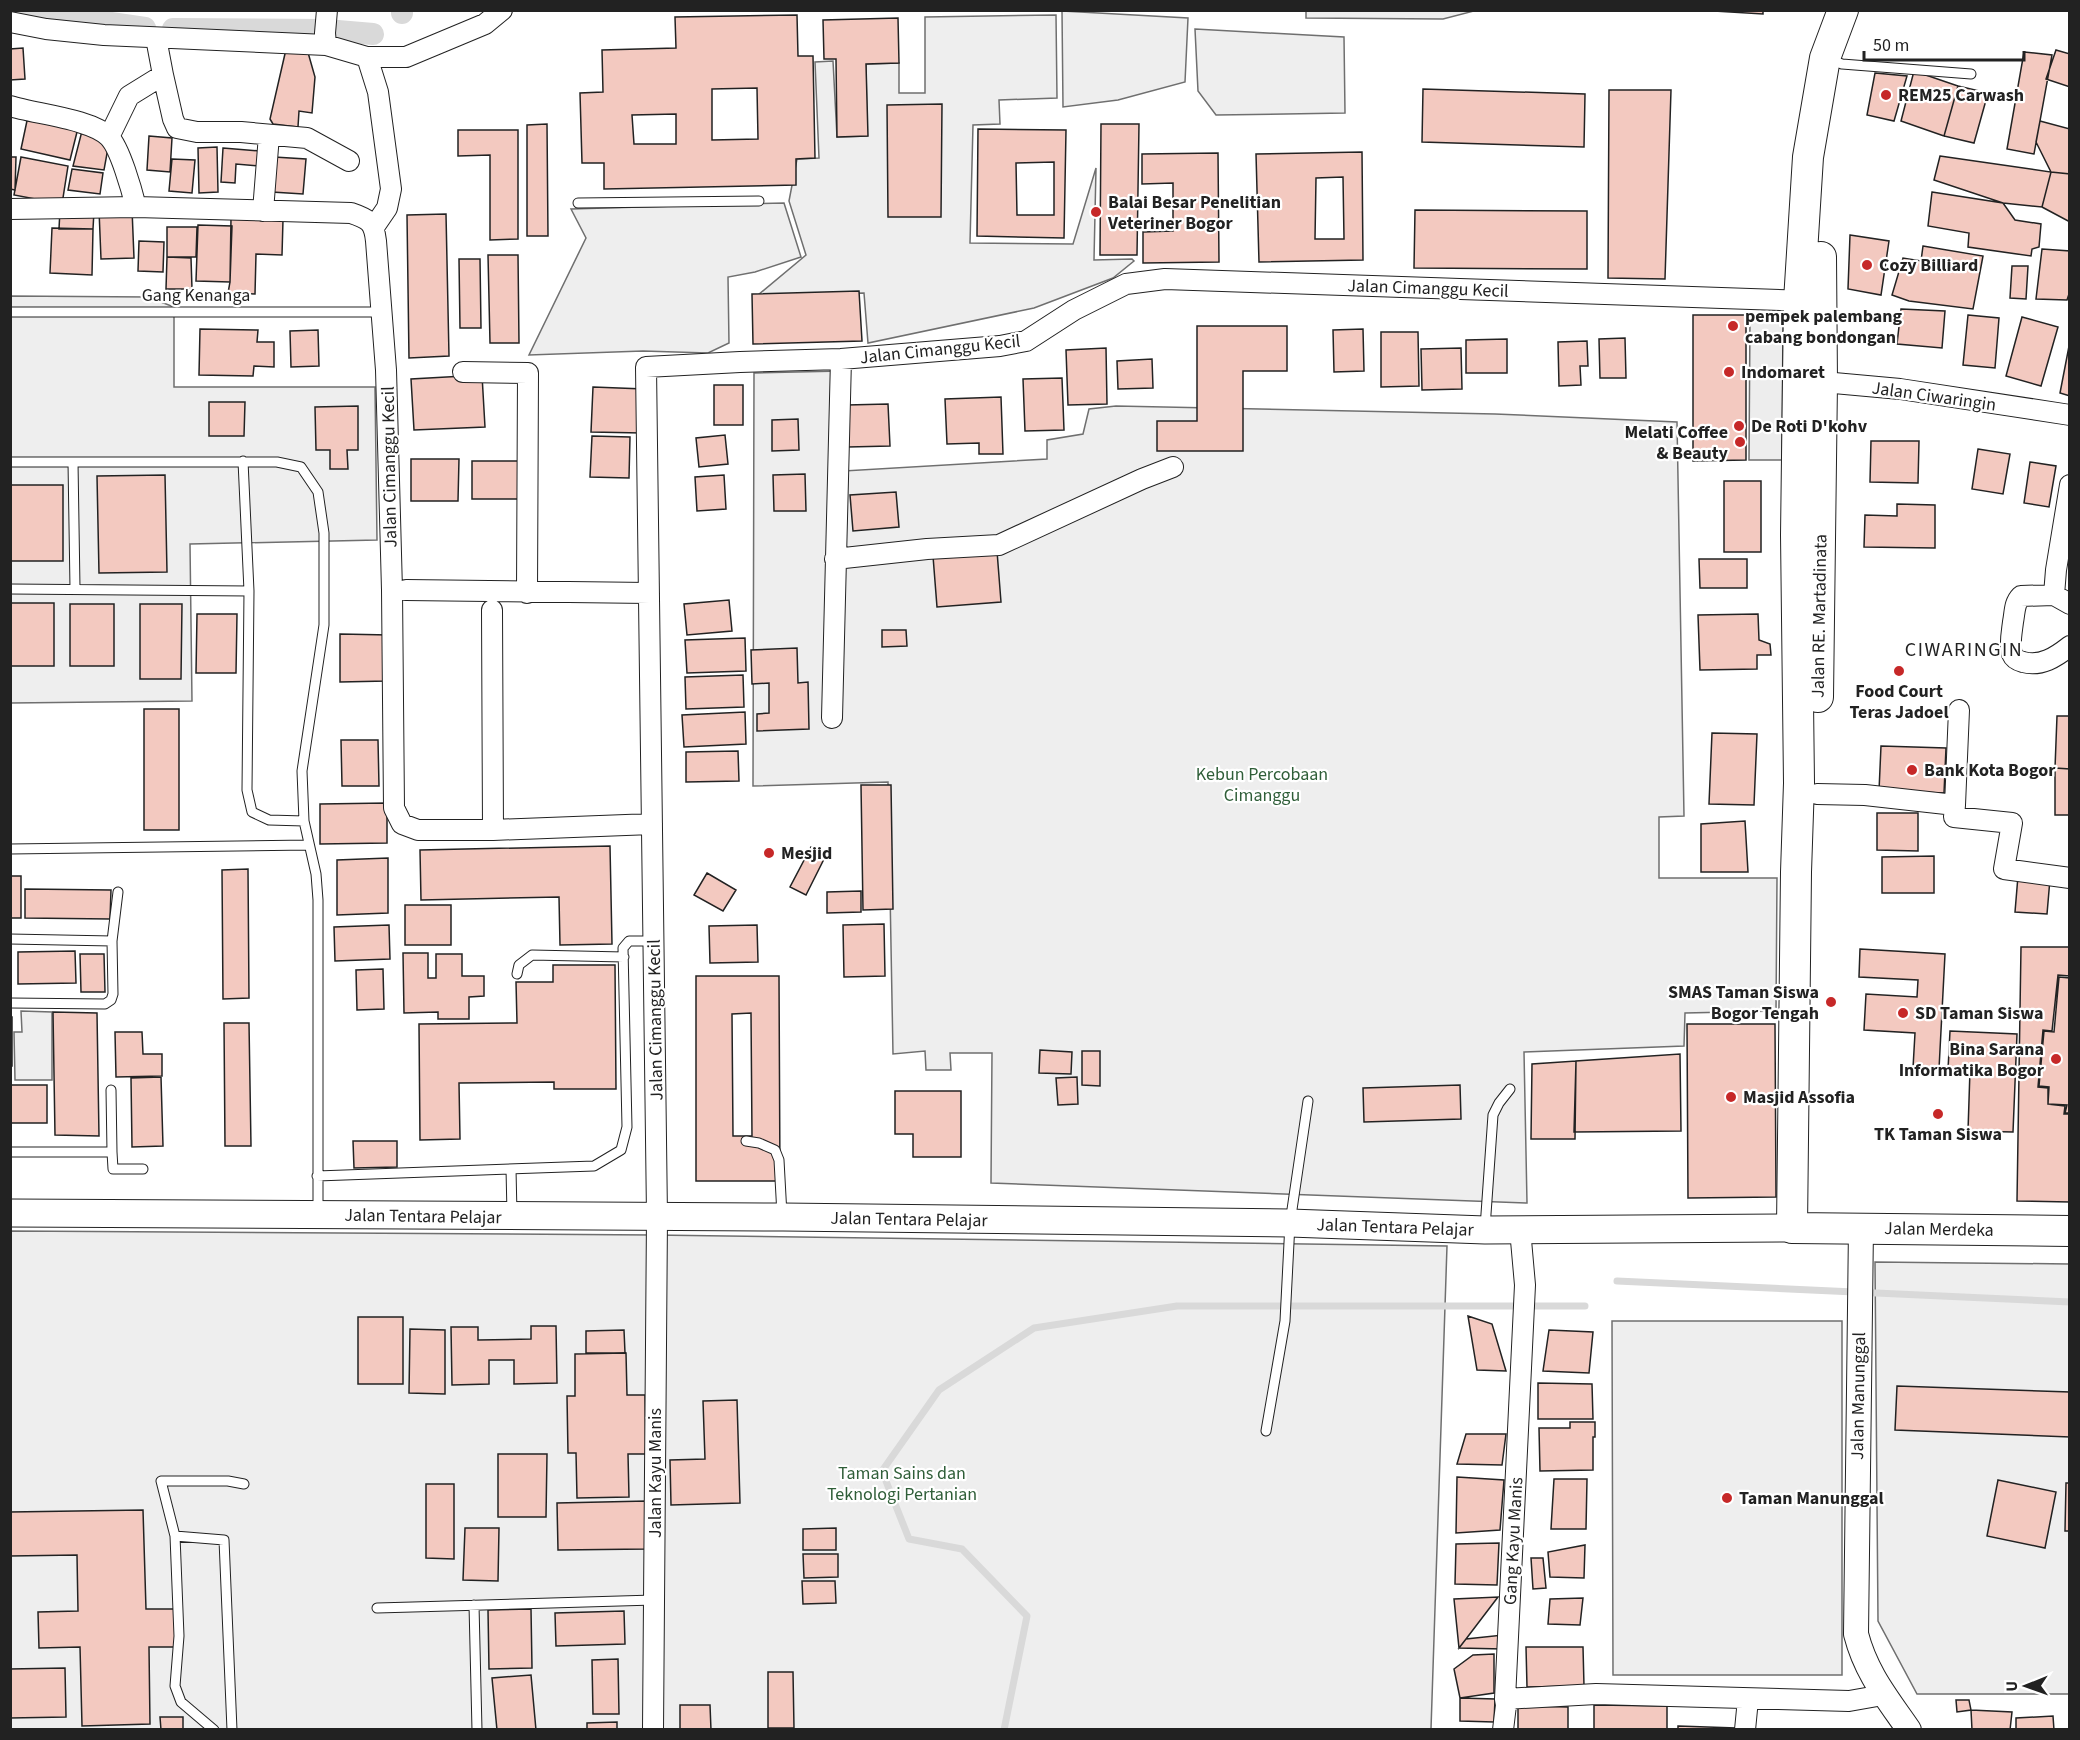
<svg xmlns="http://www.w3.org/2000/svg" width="2080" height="1740" viewBox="0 0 2080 1740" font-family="'Source Sans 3',sans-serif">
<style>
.green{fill:#eee;stroke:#6f6f6f;stroke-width:1.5}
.parking{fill:#ededed;stroke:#6f6f6f;stroke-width:1.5}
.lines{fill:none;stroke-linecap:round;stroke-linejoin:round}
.stream{stroke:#d9d9d9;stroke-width:7}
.canal{stroke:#d9d9d9;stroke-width:22}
.building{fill:#f3c9c0;stroke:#222;stroke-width:1.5;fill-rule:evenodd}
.service-casing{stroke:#222;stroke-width:11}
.minor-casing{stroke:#222;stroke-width:22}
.tertiary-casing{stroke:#222;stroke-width:26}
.secondary-casing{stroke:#222;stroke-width:29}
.primary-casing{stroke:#222;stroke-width:32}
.service{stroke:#fff;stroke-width:9}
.minor{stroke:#fff;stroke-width:20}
.tertiary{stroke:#fff;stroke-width:24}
.secondary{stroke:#fff;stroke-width:27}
.primary{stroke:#fff;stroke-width:30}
.poi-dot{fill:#c62828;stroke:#fff;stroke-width:2}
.labels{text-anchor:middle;stroke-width:4.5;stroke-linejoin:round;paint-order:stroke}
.poi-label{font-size:18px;font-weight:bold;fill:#222;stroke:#fff;text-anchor:start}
.street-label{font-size:18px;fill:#222;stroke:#fff}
.park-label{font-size:18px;fill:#2f5e38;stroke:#fff}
.neighbourhood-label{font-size:20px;letter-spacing:1.5px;fill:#222;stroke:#fff}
</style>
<rect width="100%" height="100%" fill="#fff"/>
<path class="green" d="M1306 10H1474V11L1443 19 1306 18Z
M1062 11 1188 18 1185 82 1118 100 1063 107Z
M1056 15 1057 98 999 100 1000 124 973 125 970 243 1073 244 1096 168 1094 260 1132 259 1134 261 1113 278 1034 308 868 343 864 293 758 295 806 255 789 201 797 159 819 158 815 62 833 61 837 137 867 136 866 64 899 63V93H925V17Z
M1195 29 1344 37 1345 113 1216 115 1198 91Z
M784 203 801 257 755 272 728 277 729 343 708 353 643 351 529 355 586 238 571 209Z
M10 296 148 297 174 307V387H375L377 540 190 544 192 701 11 703Z
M842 371 844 471 1047 459V440L1083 434 1089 409 1116 406 1495 414 1677 422 1684 816 1659 817V878H1777L1776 1011 1685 1013 1684 1046 1524 1052 1527 1203 991 1183 992 1053H950L951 1070H926L925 1051 893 1054 888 782 753 786 754 373Z
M21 1011 52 1012V1080H15L14 1032H22Z
M11 1231 653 1235 1447 1246 1431 1729H10Z
M1875 1262 2069 1264V1694H1917L1878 1621Z
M1612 1321H1842V1675H1613Z"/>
<path class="parking" d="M1750 316H1783L1782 460H1749Z"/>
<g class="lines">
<path class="stream" d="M1617 1281 2070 1302
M1004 1730 1027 1616 962 1549 909 1539 882 1471 939 1390 1034 1328 1177 1306H1585"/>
<path class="canal" d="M23 10 145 28
M402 10V13
M173 29 326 30 373 34"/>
</g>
<path class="building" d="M1697 10H1763V14Z
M797 15 798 56H813L815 158 796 159V185L604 189V163H582L580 93 603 92 602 50 676 48 675 17ZM757 88 758 139 712 140V89ZM676 114V144H634L632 115Z
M898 18 899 63 866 64 868 136 837 137 836 59H824L823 20Z
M287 45 307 49 315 77 312 113 299 111 298 127 273 124 270 119Z
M23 48 25 79 10 80V49Z
M2056 50 2070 54V87L2046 79Z
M2024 52 2052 55 2034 154 2007 149Z
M1914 71 1958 86 1944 136 1901 121Z
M1875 73 1907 76 1894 121 1867 115Z
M1958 86 1988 93 1974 143 1944 136Z
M1423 89 1585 94 1584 147 1422 142Z
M1609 90H1671L1665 279 1608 278Z
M942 104 941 217H888L887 105Z
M28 116 78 128 70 160 21 149Z
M2040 121 2070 129V174L2051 172 2036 142Z
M547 124 548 236H527V125Z
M1101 124H1139L1137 255H1100Z
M83 127 108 148 104 170 73 166Z
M978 129 1066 130 1064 238 977 236ZM1054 162V215H1017L1016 163Z
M458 130H518V239L490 240V155L458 156Z
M149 136 172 138 170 172 147 170Z
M217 147 218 192 199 193 198 148Z
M223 148 260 151 259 166 236 164 235 183 221 182Z
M1362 152 1363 260 1259 262 1256 154ZM1343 177 1344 239H1315L1316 178Z
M1218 153 1219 262 1143 263V232L1173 231V183L1142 184V154Z
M1940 156 2051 172 2042 207 2003 203 1934 180Z
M10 157H16L15 190 10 189Z
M21 157 68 166 62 204 14 195Z
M274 157 306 159 303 194 272 192Z
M172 159 195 160 192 193 169 191Z
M72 169 103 173 100 194 68 190Z
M2051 172 2070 174V222L2042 207Z
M1932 192 2003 203 2015 220 2041 224 2039 247 2032 249 2031 256 1968 247 1969 233 1928 226Z
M132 209 134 258 101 259 99 210Z
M60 210 94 211 93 229H59Z
M1415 210 1587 211V269L1414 268Z
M446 214 449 356 409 358 407 215Z
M231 218 283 220 282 255 256 254 255 294 228 293 230 282Z
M198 225 232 226 230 282 196 281Z
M167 227H197L196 257H167Z
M52 228 93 229 92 275 50 273Z
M1850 235 1889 241 1881 295 1848 289Z
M139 241 164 242 163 272 138 271Z
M1923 246 1983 256 1973 309 1909 301 1892 295 1903 258 1921 261Z
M2042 249 2070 251V291L2067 300 2036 299Z
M488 255H518L519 343H490Z
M167 257 191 258 192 289H166Z
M459 259H480L481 328H460Z
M2012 266H2028L2026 299 2010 298Z
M859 291 862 341 753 344 752 294Z
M1901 309 1945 311 1942 348 1897 344Z
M1693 315H1746V460L1693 461Z
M1968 315 1999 318 1995 368 1963 365Z
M2022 317 2058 327 2041 386 2006 376Z
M1197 326H1287V371H1243V451H1157V421H1197Z
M200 329 258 330 257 342H274V367L254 366 253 376 199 375Z
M1363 329 1364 371 1334 372 1333 330Z
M318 330 319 366 291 367 290 331Z
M1381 332H1418L1419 386 1381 387Z
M1625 338 1626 378H1600L1599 339Z
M1507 339V373H1466V340Z
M1587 341 1588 366H1580L1581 385 1559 386 1558 342Z
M2070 341V396L2060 393Z
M1106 348 1107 404 1068 405 1066 350Z
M1461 348 1462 389 1422 390 1421 349Z
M1152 359 1153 388 1118 389 1117 361Z
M482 375 485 427 414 430 411 379Z
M1062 378 1064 430 1025 431 1023 379Z
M714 385H743V425H714Z
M593 387 644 389 642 433 591 432Z
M1001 397 1003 454H979V443L947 444 945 399Z
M209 402H245L244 436H209Z
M888 404 890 446 848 447 847 405Z
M358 406V450H347L348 469H330V450H316L315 407Z
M798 419 799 450 772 451V420Z
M725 435 728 464 699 467 696 438Z
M592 436 630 437 629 478 590 477Z
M1871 441H1919L1918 483 1870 482Z
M1978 449 2010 454 2003 494 1972 489Z
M411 459H459L458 501H411Z
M472 461H521V499H472Z
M2030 462 2056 466 2049 507 2024 503Z
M805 474 806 511H774L773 475Z
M165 475 167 572 99 573 97 476Z
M724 475 726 509 697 511 695 477Z
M1724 481H1761V552H1724Z
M10 485H63V561H10Z
M896 492 899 527 853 531 850 495Z
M1897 504 1935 505V548L1864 547 1865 515 1897 516Z
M997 551 1001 602 937 607 933 556Z
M1699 559H1747V588H1700Z
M729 600 732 631 687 635 684 604Z
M10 603H54V666H10Z
M70 604H114V666H70Z
M140 604H182L181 679H140Z
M197 614H237L236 673H196Z
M1758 614 1759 640 1770 644 1771 655H1757V669L1700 670 1698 615Z
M882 630H906L907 646 882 647Z
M340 634 389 635 387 681 340 682Z
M745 638 746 671 687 673 685 640Z
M797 648 798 683 808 682 809 729 757 731V714L769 713V683L752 684 751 650Z
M743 675 744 707 686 709 685 677Z
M144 709H179V830H144Z
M745 712 746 744 684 747 682 715Z
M2057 716H2070V769L2055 768Z
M1712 733 1757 734 1754 805 1709 804Z
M341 740H378L379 786H342Z
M1881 746 1946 748 1944 793 1879 791Z
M738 751 739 781 686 782V752Z
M2055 768 2070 769V815H2055Z
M861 785H891L893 909 863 910Z
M387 803V843L320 844V804Z
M1877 813H1918V851L1877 850Z
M1745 821 1748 872H1701V824Z
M610 846 612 944 560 945 559 897 421 900 420 850Z
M811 847 826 855 806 895 790 887Z
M1934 856V893H1882V857Z
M388 858V913L337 915V860Z
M248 869 249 998 223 999 222 870Z
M707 873 736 890 723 911 694 895Z
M10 876H21V918H10Z
M2018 876 2050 879 2047 914 2015 912Z
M25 889 111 890 110 919 25 918Z
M861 891V912L827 913V892Z
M405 905H451V945H405Z
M884 924 885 976 844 977 843 925Z
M389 925 390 959 335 961 334 927Z
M757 925 758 962 710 963 709 926Z
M2021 947H2070V976L2058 975 2052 1031 2043 1030 2038 1087 2048 1088V1104L2065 1106 2064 1114H2070V1202L2017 1201Z
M1860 949 1945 954 1939 1069 1913 1068 1915 1033 1864 1030 1866 994 1917 997 1918 980 1859 977Z
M75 951 76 983 18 984V952Z
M403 953H428V978H436V954H462V976H484V996L469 997V1019H438V1012L404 1013Z
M80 954H104L105 992H81Z
M553 965H615L616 1089H554V1082L459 1083 460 1139 420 1140 419 1024 517 1023 516 982H553Z
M383 969 384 1009 357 1010 356 970Z
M696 976H779L780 1181H696ZM751 1013 752 1136H733L732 1014Z
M2059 977 2070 978V1113H2065L2067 1105 2048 1104 2049 1087 2039 1086 2044 1031 2054 1032Z
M53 1012 97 1013 99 1136 55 1135Z
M10 1017H12V1066H10Z
M224 1023H249L251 1146H225Z
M1687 1024H1775L1776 1197 1688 1198Z
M1950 1031 2017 1034 2013 1132 1968 1131 1970 1070H1948Z
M115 1032H142L143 1054H162V1076L116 1077Z
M1040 1050 1072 1052 1071 1074 1039 1073Z
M1082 1051H1100V1086L1082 1085Z
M1680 1054 1681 1131 1574 1132 1576 1061Z
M1576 1061 1575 1139H1531L1532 1064Z
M161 1077 163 1146 132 1147 131 1078Z
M1077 1077 1078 1104 1058 1105 1056 1078Z
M10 1085H47V1123H10Z
M1460 1085 1461 1119 1364 1122 1363 1088Z
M895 1091H961V1157H913V1134H895Z
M353 1141H397V1167L354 1168Z
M1468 1316 1492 1324 1506 1371 1477 1370Z
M358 1317H403V1384H358Z
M531 1326H556L557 1383 514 1384V1360H489V1384L452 1385 451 1327H478V1340L531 1339Z
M410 1329 445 1330V1394L409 1393Z
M624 1330 625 1353H586V1331Z
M1549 1330 1593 1332 1589 1373 1543 1371Z
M626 1353 627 1395H645L646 1454H628L629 1497 577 1498 576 1453H568L567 1396H575V1354Z
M1538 1383 1592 1384 1593 1419H1538Z
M1897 1386 2070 1392V1437L1895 1430Z
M737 1400 740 1503 671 1505 670 1460 705 1459 703 1401Z
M1570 1422H1595V1437H1593V1470L1540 1471 1539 1428H1570Z
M1466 1434H1506L1502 1465 1457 1464Z
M498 1454H547L546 1517H498Z
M1457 1477 1504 1480 1500 1530 1456 1533Z
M1554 1479H1587L1586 1529H1551Z
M1998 1480 2056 1492 2045 1548 1987 1536Z
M2066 1483H2070V1531H2065Z
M426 1484H454V1559L426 1558Z
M647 1501V1549L558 1550 557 1503Z
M143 1510 146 1609H177L178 1647H149L150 1724 82 1726 80 1647 39 1648 38 1612 78 1611 77 1555 10 1556V1512Z
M465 1528H499L498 1581 463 1580Z
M836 1528V1550H803V1529Z
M1499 1543 1497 1585 1455 1584 1456 1544Z
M1585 1545 1584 1578 1550 1577 1548 1552Z
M803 1554H838V1577L804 1578Z
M1531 1558H1543L1546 1588 1533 1589Z
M802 1581H835L836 1603 803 1604Z
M1498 1597 1466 1639 1459 1648 1454 1599Z
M1583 1598 1580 1625 1548 1624 1550 1599Z
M531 1609 532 1668 489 1669 488 1610Z
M624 1611 625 1644 556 1646 555 1613Z
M1503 1635V1649L1459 1648 1466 1639Z
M1526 1647H1583L1584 1686 1527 1687Z
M1494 1654V1693L1460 1698 1454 1669 1473 1655Z
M618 1659 619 1714H593L592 1660Z
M65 1668 66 1717 10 1718V1669Z
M768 1672H793L794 1728H768Z
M531 1675 536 1730H497L492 1678Z
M1460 1698 1495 1699 1494 1722 1460 1721Z
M1956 1700H1969L1971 1710 1957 1712Z
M680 1705H710L711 1730H680Z
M1594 1705 1667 1706V1730H1594Z
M1518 1706 1568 1707V1730H1518Z
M1971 1710 2012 1712 2010 1730H1972Z
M2053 1716 2054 1730H2016V1718Z
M160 1717H183V1730H161Z
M617 1722V1730H587V1723Z
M1678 1726 1736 1728V1730H1678Z"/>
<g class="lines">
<g class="service-casing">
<path id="service" d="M1828 59 1842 64 1971 74
M578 203 759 201
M10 312H382
M243 461 249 591 247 790 252 812 269 820 304 821
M10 462H73L75 588
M73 462H277L301 467 318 492 324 533V625L302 771 304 821 316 874 318 900V1212
M10 589 249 591
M10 849 309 845
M10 939 112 941 113 994 111 1000 105 1004 10 1003
M112 941 118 892
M517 974 519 965 532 955 624 957
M111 1090 112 1152
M746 1141 759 1143 775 1150 779 1160 782 1215
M10 1152H112L113 1169H143
M511 1169 512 1214
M317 1176 594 1166 621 1150 627 1127 623 948 629 941H654
M1485 1228 1493 1115 1499 1103 1510 1089
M1266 1431 1285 1321 1290 1223 1308 1101
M175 1536 179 1636 175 1686 181 1702 214 1730
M474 1605 477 1730
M377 1608 654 1600
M232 1730 224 1540 175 1536 161 1481H228L244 1484"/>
</g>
<g class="minor-casing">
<path id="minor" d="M10 22 46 29 104 35 326 45 367 57H406L485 24 502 10
M326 45 325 33 327 10
M367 57 378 92 391 189 387 208 374 227
M163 75 173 119 177 128 197 132H241L307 138 349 161
M10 106C35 114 92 119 109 137 120 148 132 191 136 207
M109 137 129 96 163 75 156 38
M10 209 136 207 351 213C369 219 374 222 376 241L386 370 392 590 394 808 402 824 418 830H493L652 824
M263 211 269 135
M463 372 528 373 527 593
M1812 381 1900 389 2070 415
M835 559 927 549 999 545 1142 479 1173 467
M406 590 649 593
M2054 595 2056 570 2070 485
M2070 604 2054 595 2021 596C2014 603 2015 612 2013 622 2012 631 2009 645 2012 654 2014 659 2019 661 2023 662 2041 667 2056 657 2070 646
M492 610 493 830
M832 718 841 359
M1817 794 1865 795 1955 805 1954 817 2012 823 2004 869 2070 878
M1955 805 1959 710
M1505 1699 1596 1694 1849 1701 1883 1695
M653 1730 657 1216 646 367 740 362 841 359 1000 346 1026 341 1074 310 1126 284 1165 279 1809 301
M1503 1730 1506 1705 1505 1699 1525 1285 1520 1229
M1745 1730 1748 1699"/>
</g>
<g class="tertiary-casing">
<path id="tertiary" d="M1861 1227 1856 1634C1866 1673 1887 1698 1909 1730"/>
</g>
<g class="secondary-casing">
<path id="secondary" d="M10 1213 783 1217 1290 1223 1485 1230 1792 1228"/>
</g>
<g class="primary-casing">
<path id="primary" d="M1843 10 1825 58 1808 157 1799 301 1796 535 1799 783 1796 872 1792 1228 2070 1231
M1818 697 1822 382 1821 257"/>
</g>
<use href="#service" class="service"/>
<use href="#minor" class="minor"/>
<use href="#tertiary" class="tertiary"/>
<use href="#secondary" class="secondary"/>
<use href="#primary" class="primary"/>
</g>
<g class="poi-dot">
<circle cx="1886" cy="95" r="6"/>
<circle cx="1096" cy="212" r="6"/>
<circle cx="1867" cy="265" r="6"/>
<circle cx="1733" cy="326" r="6"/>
<circle cx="1729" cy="372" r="6"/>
<circle cx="1739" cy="426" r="6"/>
<circle cx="1740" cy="442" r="6"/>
<circle cx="1899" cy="671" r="6"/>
<circle cx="1912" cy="770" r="6"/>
<circle cx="769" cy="853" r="6"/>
<circle cx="1831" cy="1002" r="6"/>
<circle cx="1903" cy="1013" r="6"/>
<circle cx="2056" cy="1059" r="6"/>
<circle cx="1731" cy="1097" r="6"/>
<circle cx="1938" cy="1114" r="6"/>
<circle cx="1727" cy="1498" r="6"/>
</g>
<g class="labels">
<g class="poi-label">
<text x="1898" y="101">REM25 Carwash</text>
<text x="1108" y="208">Balai Besar Penelitian<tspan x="1108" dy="21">Veteriner Bogor</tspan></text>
<text x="1879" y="271">Cozy Billiard</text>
<text x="1745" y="322">pempek palembang<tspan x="1745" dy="21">cabang bondongan</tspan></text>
<text x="1741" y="378">Indomaret</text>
<text x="1751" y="432">De Roti D'kohv</text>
<text x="1728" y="438" text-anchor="end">Melati Coffee<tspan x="1728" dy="21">&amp; Beauty</tspan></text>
<text x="1899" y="697" text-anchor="middle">Food Court<tspan x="1899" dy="21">Teras Jadoel</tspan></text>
<text x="1924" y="776">Bank Kota Bogor</text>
<text x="781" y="859">Mesjid</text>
<text x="1819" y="998" text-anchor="end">SMAS Taman Siswa<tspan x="1819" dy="21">Bogor Tengah</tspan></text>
<text x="1915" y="1019">SD Taman Siswa</text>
<text x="2044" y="1055" text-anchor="end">Bina Sarana<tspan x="2044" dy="21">Informatika Bogor</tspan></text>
<text x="1743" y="1103">Masjid Assofia</text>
<text x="1938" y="1140" text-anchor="middle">TK Taman Siswa</text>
<text x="1739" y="1504">Taman Manunggal</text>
</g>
<g class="street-label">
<text transform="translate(1428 288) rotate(2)" y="6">Jalan Cimanggu Kecil</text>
<text x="196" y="301">Gang Kenanga</text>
<text transform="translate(940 349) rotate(-6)" y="6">Jalan Cimanggu Kecil</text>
<text transform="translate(1934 396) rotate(8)" y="6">Jalan Ciwaringin</text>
<text transform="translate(389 467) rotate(-91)" y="6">Jalan Cimanggu Kecil</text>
<text transform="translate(1819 616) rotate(-89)" y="6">Jalan RE. Martadinata</text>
<text transform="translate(655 1020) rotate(-91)" y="6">Jalan Cimanggu Kecil</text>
<text transform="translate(423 1216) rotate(1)" y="6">Jalan Tentara Pelajar</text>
<text transform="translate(909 1219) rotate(1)" y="6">Jalan Tentara Pelajar</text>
<text transform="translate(1395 1227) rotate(2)" y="6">Jalan Tentara Pelajar</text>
<text transform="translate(1939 1229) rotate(1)" y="6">Jalan Merdeka</text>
<text transform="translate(1858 1396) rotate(-89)" y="6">Jalan Manunggal</text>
<text transform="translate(655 1473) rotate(-90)" y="6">Jalan Kayu Manis</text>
<text transform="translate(1513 1541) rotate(-87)" y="6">Gang Kayu Manis</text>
</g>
<g class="park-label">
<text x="1262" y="780">Kebun Percobaan<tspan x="1262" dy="21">Cimanggu</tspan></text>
<text x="902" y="1479">Taman Sains dan<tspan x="902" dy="21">Teknologi Pertanian</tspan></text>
</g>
<g class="neighbourhood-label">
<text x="1964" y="656">CIWARINGIN</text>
</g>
</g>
<rect width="2080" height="1740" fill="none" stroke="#222222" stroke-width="24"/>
<g transform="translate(2026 1686) rotate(269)" stroke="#ffffff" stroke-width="4.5" paint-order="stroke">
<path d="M0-4.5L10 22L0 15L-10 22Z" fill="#222222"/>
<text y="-9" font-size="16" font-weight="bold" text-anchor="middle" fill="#222222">U</text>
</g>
<path d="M1864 51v9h160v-9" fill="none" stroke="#222222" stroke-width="3"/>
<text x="1873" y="51" font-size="18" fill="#222222" stroke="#ffffff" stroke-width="4.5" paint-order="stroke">50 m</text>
</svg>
